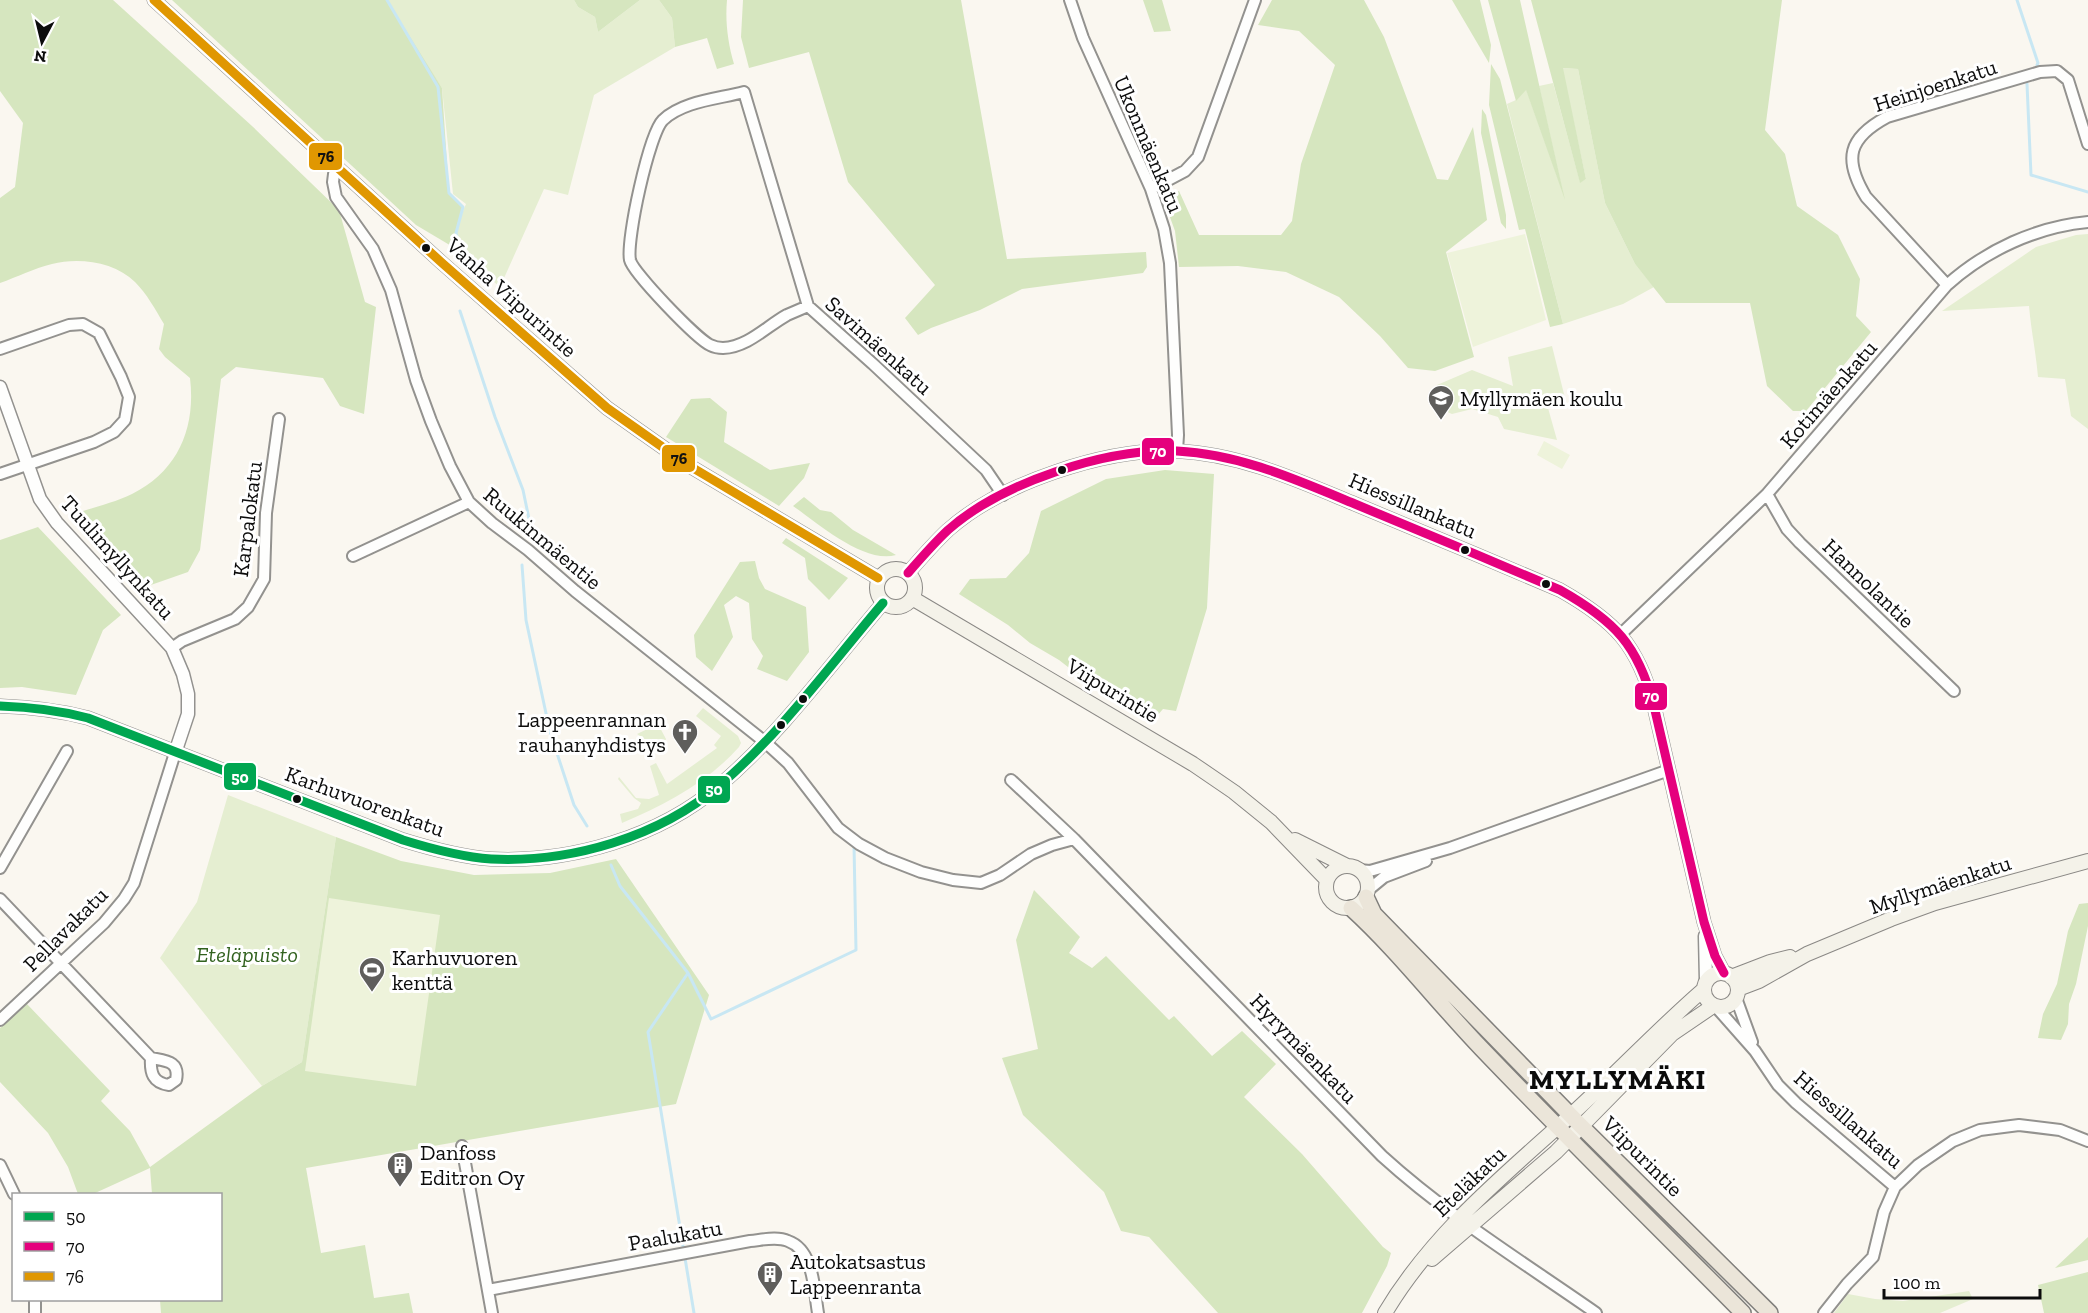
<svg xmlns="http://www.w3.org/2000/svg" width="2088" height="1313" viewBox="0 0 2088 1313" font-family="'Zilla Slab',serif">
<style>
.green{fill:#e5eed1}
.forest{fill:#d6e6bf}
.pitch{fill:#eef3db}
.lines{fill:none;stroke-linecap:round;stroke-linejoin:round}
.stream{stroke:#c8e7f3;stroke-width:3}
.minor-casing{stroke:#93928f;stroke-width:14}
.tertiary-casing{stroke:#93928f;stroke-width:15}
.secondary-casing{stroke:#8a8885;stroke-width:16}
.primary-casing{stroke:#807f7c;stroke-width:18}
.minor{stroke:#fefefd;stroke-width:10}
.tertiary{stroke:#fefefd;stroke-width:12}
.secondary{stroke:#f4f2e9;stroke-width:14}
.primary{stroke:#ebe5d9;stroke-width:15}
.bus-1-casing{stroke:#fff;stroke-width:14}
.bus-2-casing{stroke:#fff;stroke-width:14}
.bus-3-casing{stroke:#fff;stroke-width:14}
.bus-1{stroke:#00a651;stroke-width:9}
.bus-2{stroke:#e5007d;stroke-width:9}
.bus-3{stroke:#e09701;stroke-width:9}
.bus-dot{fill:#0c0c0c;stroke:#fff;stroke-width:2}
.labels{text-anchor:middle;stroke-width:6;stroke-linejoin:round;paint-order:stroke}
.street-label{font-size:22px;fill:#0c0c0c;stroke:#fff}
.poi-label{font-size:22px;fill:#0c0c0c;stroke:#fff;text-anchor:start}
.park-label{font-size:22px;font-style:italic;fill:#32621f;stroke:#fff}
.district-label{font-size:28px;font-weight:bold;letter-spacing:1.5px;fill:#0c0c0c;stroke:#fff}
.line-badge{stroke:#fff;stroke-width:2}
.badge-label{font-size:16px;text-anchor:middle;font-weight:bold;fill:#fff}
.pale-badge-label{font-size:16px;text-anchor:middle;font-weight:bold;fill:#111}
</style>
<rect width="100%" height="100%" fill="#faf7f0"/>
<path class="green" d="M382 0H574L578 7 595 17 598 32 640 0H659L672 18 675 47 594 95 568 195 544 189 500 287 472 263 474 255 464 252 454 233 466 204 453 194 442 88Z
M1562 68 1578 69 1605 203 1635 264 1654 287 1623 304 1563 324 1507 104 1516 100 1526 89 1563 193 1539 86 1553 83 1580 182 1586 179Z
M2088 234V429L2071 416 2065 379 2038 377C2036 353 2031 330 2029 306L1942 311 2036 247 2076 235Z
M1552 346 1566 402 1548 408 1557 440 1504 429 1498 417 1472 409 1452 414 1433 406 1437 385 1472 370 1513 386 1508 357Z
M703 708 738 736 741 743 739 747C708 782 665 805 622 823L620 814 638 809 641 803 634 798 618 779 619 777 636 798 649 799 659 795 650 766 656 763 667 784 717 748 714 745 721 736 696 716Z
M658 724 666 739 664 744 657 747 637 734Z
M228 795 336 837 302 1062 262 1086 160 958 197 902Z
M1969 1291 1973 1299 1940 1313H1834L1848 1294 1875 1299 1903 1301Z"/>
<path class="forest" d="M0 0H113L252 126 339 210 365 302 376 307 364 414 340 406 323 378 236 367 221 379 200 550 188 572 148 586 131 574 75 514C93 507 114 503 132 494 178 471 196 428 190 378L165 357 159 349 164 324C155 309 147 294 135 282 115 262 79 257 52 264 35 268 17 277 0 283V198L15 187 23 123 0 91Z
M172 0H387L442 88 449 193 463 207 453 247 416 225Z
M574 0H640L598 32 595 17 578 7Z
M659 0H727C725 22 728 43 734 64L717 69 707 38 675 47 672 18Z
M743 0H961L1007 259 1146 252 1147 267 1143 273 1022 289 980 310 931 328 918 335 905 318 935 285 848 182 809 52 749 68 741 37Z
M1143 0H1162L1171 31 1154 32Z
M1272 0H1364L1384 37 1437 179 1448 180 1473 127 1487 220 1446 252 1474 357 1435 371 1408 368 1380 336 1339 297 1286 272 1238 266 1179 267 1175 231 1163 198 1179 191 1199 235H1281L1292 221 1301 164 1335 65 1299 31 1258 25Z
M1452 0H1480L1491 45 1489 63Z
M1488 0H1520L1565 200 1526 90 1516 101Z
M1531 0H1782L1765 130 1785 154 1797 206 1838 235 1860 279 1856 316 1871 332 1806 411H1793L1767 386 1750 303H1666L1635 264 1605 203 1578 69 1563 68 1586 179 1580 183Z
M1491 64 1500 79 1563 324 1550 327 1525 229 1519 230 1489 105Z
M1482 109 1486 115 1506 215V229L1501 223 1481 133Z
M710 398 727 412 724 442 770 470 810 463 804 478 779 506 666 437 691 399Z
M1165 470 1214 474 1207 608 1176 711 1163 709 1156 717 1104 695 1059 660 1030 643 1008 625 959 594 970 579 1006 578 1029 553 1041 511 1106 479Z
M804 497 820 510 831 512 853 530 896 555C864 564 819 524 793 506Z
M38 527 121 615 103 630 76 695 22 687 0 688V540Z
M786 538 848 578 829 600 808 579 805 558 782 543Z
M755 561 759 578 765 589 806 607 809 652 787 681 757 669 763 656 752 639 749 603 736 596 724 605 733 637 712 671 696 657 694 635 740 562Z
M336 837 401 861 474 875 550 873 616 859 709 995 676 1104 306 1168 321 1253 365 1245 374 1298 409 1293 413 1313H161L160 1300H220V1194H152L150 1168 93 1194H78L68 1167 48 1133 0 1082V1028L27 1004 110 1091 101 1101 130 1131 150 1167 262 1086 302 1062Z
M1034 890 1080 937 1069 953 1092 968 1106 956 1169 1020 1174 1016 1212 1056 1242 1031 1276 1064 1244 1097 1302 1154 1383 1247 1391 1253 1387 1266 1362 1313H1218L1149 1237 1121 1231 1104 1192 1023 1115 1002 1058 1038 1049 1016 940Z
M2088 903V926L2076 984 2069 1004 2068 1024 2061 1040 2038 1038 2043 1014 2057 984 2068 931 2079 904Z
M2088 1237V1260L2055 1268Z
M2088 1272V1313H2044L2038 1285Z"/>
<path class="pitch" d="M1525 234 1546 320 1473 347 1447 253Z
M1544 441 1570 455 1562 469 1537 455Z
M329 898 440 915 416 1086 305 1071Z"/>
<g class="lines">
<path class="stream" d="M387 0 438 87 449 193 463 207 456 233 460 249 488 284
M2017 0 2038 63 2037 65
M2027 84 2031 175 2088 192
M460 311 495 417 523 490 533 538
M522 565 526 620 550 732 574 805 587 826
M611 865 620 886 688 973 648 1032 694 1313
M688 973 711 1019 856 950 854 845"/>
<g class="minor-casing">
<path id="minor" d="M1070 0 1083 38 1151 189 1164 229 1170 263 1178 435 1177 451
M338 168 334 174 333 182 336 197 373 249 391 290 416 380 431 421 450 466 469 502 492 523 528 550 575 591 765 742 788 763 838 828 859 844 885 858 921 872 953 880 981 883 1000 875 1031 854 1052 845 1074 839
M1151 189 1185 171 1198 157 1255 0
M1947 285 1866 197C1843 159 1848 138 1887 117L2040 72 2057 71 2068 80 2088 144
M808 306C801 309 794 312 787 315 767 326 748 347 723 348 719 348 714 347 710 345 697 339 633 273 630 260 626 240 649 134 663 120 683 101 718 99 744 92L808 306 873 364 986 470 1003 495
M0 349 69 325 83 324 99 333 121 377 129 397 125 420 114 432 94 442 0 474
M1767 494 1787 529 1800 543 1954 691
M353 556 469 502
M1621 634 1767 494 1947 285C1986 250 2036 227 2088 222
M172 648 182 641 235 619 248 607 264 579 266 513 279 419
M1011 780 1074 839 1382 1156C1448 1216 1523 1262 1596 1313
M0 868 67 751
M1359 870 1370 871 1450 848 1669 770
M1367 891 1384 877 1426 861
M0 899 151 1058C166 1061 180 1061 176 1080L169 1085C153 1083 150 1073 151 1058
M1736 998 1752 1042
M1717 1008 1755 1051 1778 1085 1796 1103 1895 1187
M0 1020 104 923 124 899 134 883 175 753
M462 1146 492 1313
M0 1165 14 1194
M488 1290 750 1241C762 1240 777 1236 788 1241 814 1250 814 1290 818 1313
M35 1313V1300
M1824 1313 1847 1284 1873 1257 1884 1212 1895 1187 1918 1165 1953 1141 1980 1130 2019 1125 2060 1130 2088 1141"/>
</g>
<g class="tertiary-casing">
<path id="tertiary" d="M154 0 441 262 607 408 688 465 878 578
M0 387 40 499 57 523 172 648 183 674 188 694V714L175 753
M908 573C921 558 934 543 948 530 1001 483 1106 448 1177 451 1240 454 1297 480 1355 504 1423 532 1492 561 1560 590 1615 621 1638 645 1654 706L1704 922 1715 956 1724 973
M0 706C30 707 58 710 88 718L403 840C432 849 461 857 491 859 571 863 659 837 720 785 781 733 831 664 883 603
M1705 936 1706 981"/>
</g>
<g class="secondary-casing">
<path id="secondary" d="M877 588a19 19 0 1 1 38 0a19 19 0 1 1-38 0Z
M912 598 1193 764 1234 792 1271 822 1327 880
M1295 840 1347 866
M1326 887a21 21 0 1 1 42 0a21 21 0 1 1-42 0Z
M1704 990a17 17 0 1 1 34 0a17 17 0 1 1-34 0Z
M1731 977 1770 962 1790 957
M1738 989 1759 981 1807 954 1891 919 1935 903 2088 861
M1432 1259 1556 1152 1672 1034 1713 1006
M1385 1313C1432 1234 1504 1175 1571 1115 1616 1074 1657 1030 1703 990"/>
</g>
<g class="primary-casing">
<path id="primary" d="M1366 897 1374 914 1581 1126 1770 1313
M1351 908C1398 951 1437 1002 1481 1048 1567 1138 1656 1225 1743 1313"/>
</g>
<use href="#minor" class="minor"/>
<use href="#tertiary" class="tertiary"/>
<use href="#secondary" class="secondary"/>
<use href="#primary" class="primary"/>
<g class="bus-1-casing">
<path id="bus-1" d="M0 706C30 707 58 710 88 718L403 840C432 849 461 857 491 859 571 863 659 837 720 785 781 733 831 664 883 603"/>
</g>
<g class="bus-2-casing">
<path id="bus-2" d="M908 573C921 558 934 543 948 530 1001 483 1106 448 1177 451 1240 454 1297 480 1355 504 1423 532 1492 561 1560 590 1615 621 1638 645 1654 706L1704 922 1715 956 1724 973"/>
</g>
<g class="bus-3-casing">
<path id="bus-3" d="M154 0 441 262 607 408 688 465 878 578"/>
</g>
<use href="#bus-1" class="bus-1"/>
<use href="#bus-2" class="bus-2"/>
<use href="#bus-3" class="bus-3"/>
</g>
<defs>
<g id="school-pin" transform="scale(1.35)"><path d="M0 17L-7.5 6A9.5 9.5 0 1 1 7.5 6Z" fill="#5f5e5c" stroke="#fff"/><path d="M0-5L7-2L0 1L-7-2ZM-4 1L0 2.5L4 1V4Q0 6-4 4Z" fill="#fff"/></g>
<g id="church-pin" transform="scale(1.35)"><path d="M0 17L-7.5 6A9.5 9.5 0 1 1 7.5 6Z" fill="#5f5e5c" stroke="#fff"/><path d="M-1.2-6h2.4v3.5h3.3v2.4h-3.3V6h-2.4V-.1h-3.3v-2.4h3.3Z" fill="#fff"/></g>
<g id="stadium-pin" transform="scale(1.35)"><path d="M0 17L-7.5 6A9.5 9.5 0 1 1 7.5 6Z" fill="#5f5e5c" stroke="#fff"/><path d="M0-5a6.5 5 0 1 0 0 10a6.5 5 0 1 0 0-10ZM-3.5-1.8h7v3.6h-7Z" fill="#fff"/></g>
<g id="building-pin" transform="scale(1.35)"><path d="M0 17L-7.5 6A9.5 9.5 0 1 1 7.5 6Z" fill="#5f5e5c" stroke="#fff"/><path d="M-4-6H4V6H1V3H-1V6H-4ZM-2.5-4.3h1.7v1.8h-1.7ZM.8-4.3h1.7v1.8H.8ZM-2.5-1h1.7V.8h-1.7ZM.8-1h1.7V.8H.8Z" fill="#fff"/></g>
</defs>
<g fill-rule="evenodd">
<use href="#school-pin" x="1441" y="398"/>
<use href="#church-pin" x="685" y="732"/>
<use href="#stadium-pin" x="372" y="970"/>
<use href="#building-pin" x="400" y="1165"/>
<use href="#building-pin" x="770" y="1274"/>
</g>
<g class="bus-dot">
<circle cx="426" cy="248" r="5"/>
<circle cx="1062" cy="470" r="5"/>
<circle cx="1465" cy="550" r="5"/>
<circle cx="1546" cy="584" r="5"/>
<circle cx="803" cy="699" r="5"/>
<circle cx="781" cy="725" r="5"/>
<circle cx="297" cy="799" r="5"/>
</g>
<g class="labels">
<g class="street-label">
<text transform="translate(1935 85) rotate(-18)" y="8">Heinjoenkatu</text>
<text transform="translate(1149 144) rotate(67)" y="8">Ukonmäenkatu</text>
<text transform="translate(512 297) rotate(42)" y="8">Vanha Viipurintie</text>
<text transform="translate(879 345) rotate(42)" y="8">Savimäenkatu</text>
<text transform="translate(1828 394) rotate(-49)" y="8">Kotimäenkatu</text>
<text transform="translate(1413 505) rotate(23)" y="8">Hiessillankatu</text>
<text transform="translate(247 519) rotate(-83)" y="8">Karpalokatu</text>
<text transform="translate(543 538) rotate(40)" y="8">Ruukinmäentie</text>
<text transform="translate(118 557) rotate(48)" y="8">Tuulimyllynkatu</text>
<text transform="translate(1869 583) rotate(44)" y="8">Hannolantie</text>
<text transform="translate(1113 690) rotate(31)" y="8">Viipurintie</text>
<text transform="translate(365 801) rotate(20)" y="8">Karhuvuorenkatu</text>
<text transform="translate(1940 884) rotate(-18)" y="8">Myllymäenkatu</text>
<text transform="translate(65 929) rotate(-45)" y="8">Pellavakatu</text>
<text transform="translate(1304 1048) rotate(46)" y="8">Hyrymäenkatu</text>
<text transform="translate(1849 1119) rotate(41)" y="8">Hiessillankatu</text>
<text transform="translate(1643 1156) rotate(45)" y="8">Viipurintie</text>
<text transform="translate(1469 1181) rotate(-44)" y="8">Eteläkatu</text>
<text transform="translate(675 1235) rotate(-10)" y="8">Paalukatu</text>
</g>
<g class="poi-label">
<text x="1460" y="406">Myllymäen koulu</text>
<text x="666" y="727" text-anchor="end">Lappeenrannan<tspan x="666" dy="25">rauhanyhdistys</tspan></text>
<text x="392" y="965">Karhuvuoren<tspan x="392" dy="25">kenttä</tspan></text>
<text x="420" y="1160">Danfoss<tspan x="420" dy="25">Editron Oy</tspan></text>
<text x="790" y="1269">Autokatsastus<tspan x="790" dy="25">Lappeenranta</tspan></text>
</g>
<g class="park-label">
<text x="247" y="962">Eteläpuisto</text>
</g>
<g class="district-label">
<text x="1618" y="1089">MYLLYMÄKI</text>
</g>
</g>
<g class="line-badge">
<rect x="308" y="142" width="35" height="29" rx="6" fill="#e09701"/>
<rect x="1141" y="437" width="34" height="29" rx="6" fill="#e5007d"/>
<rect x="661" y="444" width="35" height="29" rx="6" fill="#e09701"/>
<rect x="1634" y="682" width="34" height="29" rx="6" fill="#e5007d"/>
<rect x="223" y="762" width="34" height="29" rx="6" fill="#00a651"/>
<rect x="697" y="775" width="34" height="29" rx="6" fill="#00a651"/>
</g>
<g class="badge-label">
<text x="1158" y="457">70</text>
<text x="1651" y="702">70</text>
<text x="240" y="783">50</text>
<text x="714" y="795">50</text>
</g>
<g class="pale-badge-label">
<text x="326" y="162">76</text>
<text x="679" y="464">76</text>
</g>
<rect x="12" y="1193" width="210" height="108" fill="#ffffff" stroke="#9e9e9e" stroke-width="1.5"/>
<rect x="24" y="1212" width="30" height="9" fill="#00a651" stroke="#9e9e9e" stroke-width="1.5"/>
<text x="66" y="1223" font-size="18" fill="#0c0c0c">50</text>
<rect x="24" y="1242" width="30" height="9" fill="#e5007d" stroke="#9e9e9e" stroke-width="1.5"/>
<text x="66" y="1253" font-size="18" fill="#0c0c0c">70</text>
<rect x="24" y="1272" width="30" height="9" fill="#e09701" stroke="#9e9e9e" stroke-width="1.5"/>
<text x="66" y="1283" font-size="18" fill="#0c0c0c">76</text>
<g transform="translate(42 42) rotate(187)" stroke="#ffffff" stroke-width="4.5" paint-order="stroke">
<path d="M0-4.5L10 22L0 15L-10 22Z" fill="#0c0c0c"/>
<text y="-9" font-size="16" font-weight="bold" text-anchor="middle" fill="#0c0c0c">N</text>
</g>
<path d="M1884 1289v9h156v-9" fill="none" stroke="#0c0c0c" stroke-width="3"/>
<text x="1893" y="1289" font-size="18" fill="#0c0c0c" stroke="#ffffff" stroke-width="4.5" paint-order="stroke">100 m</text>
</svg>
